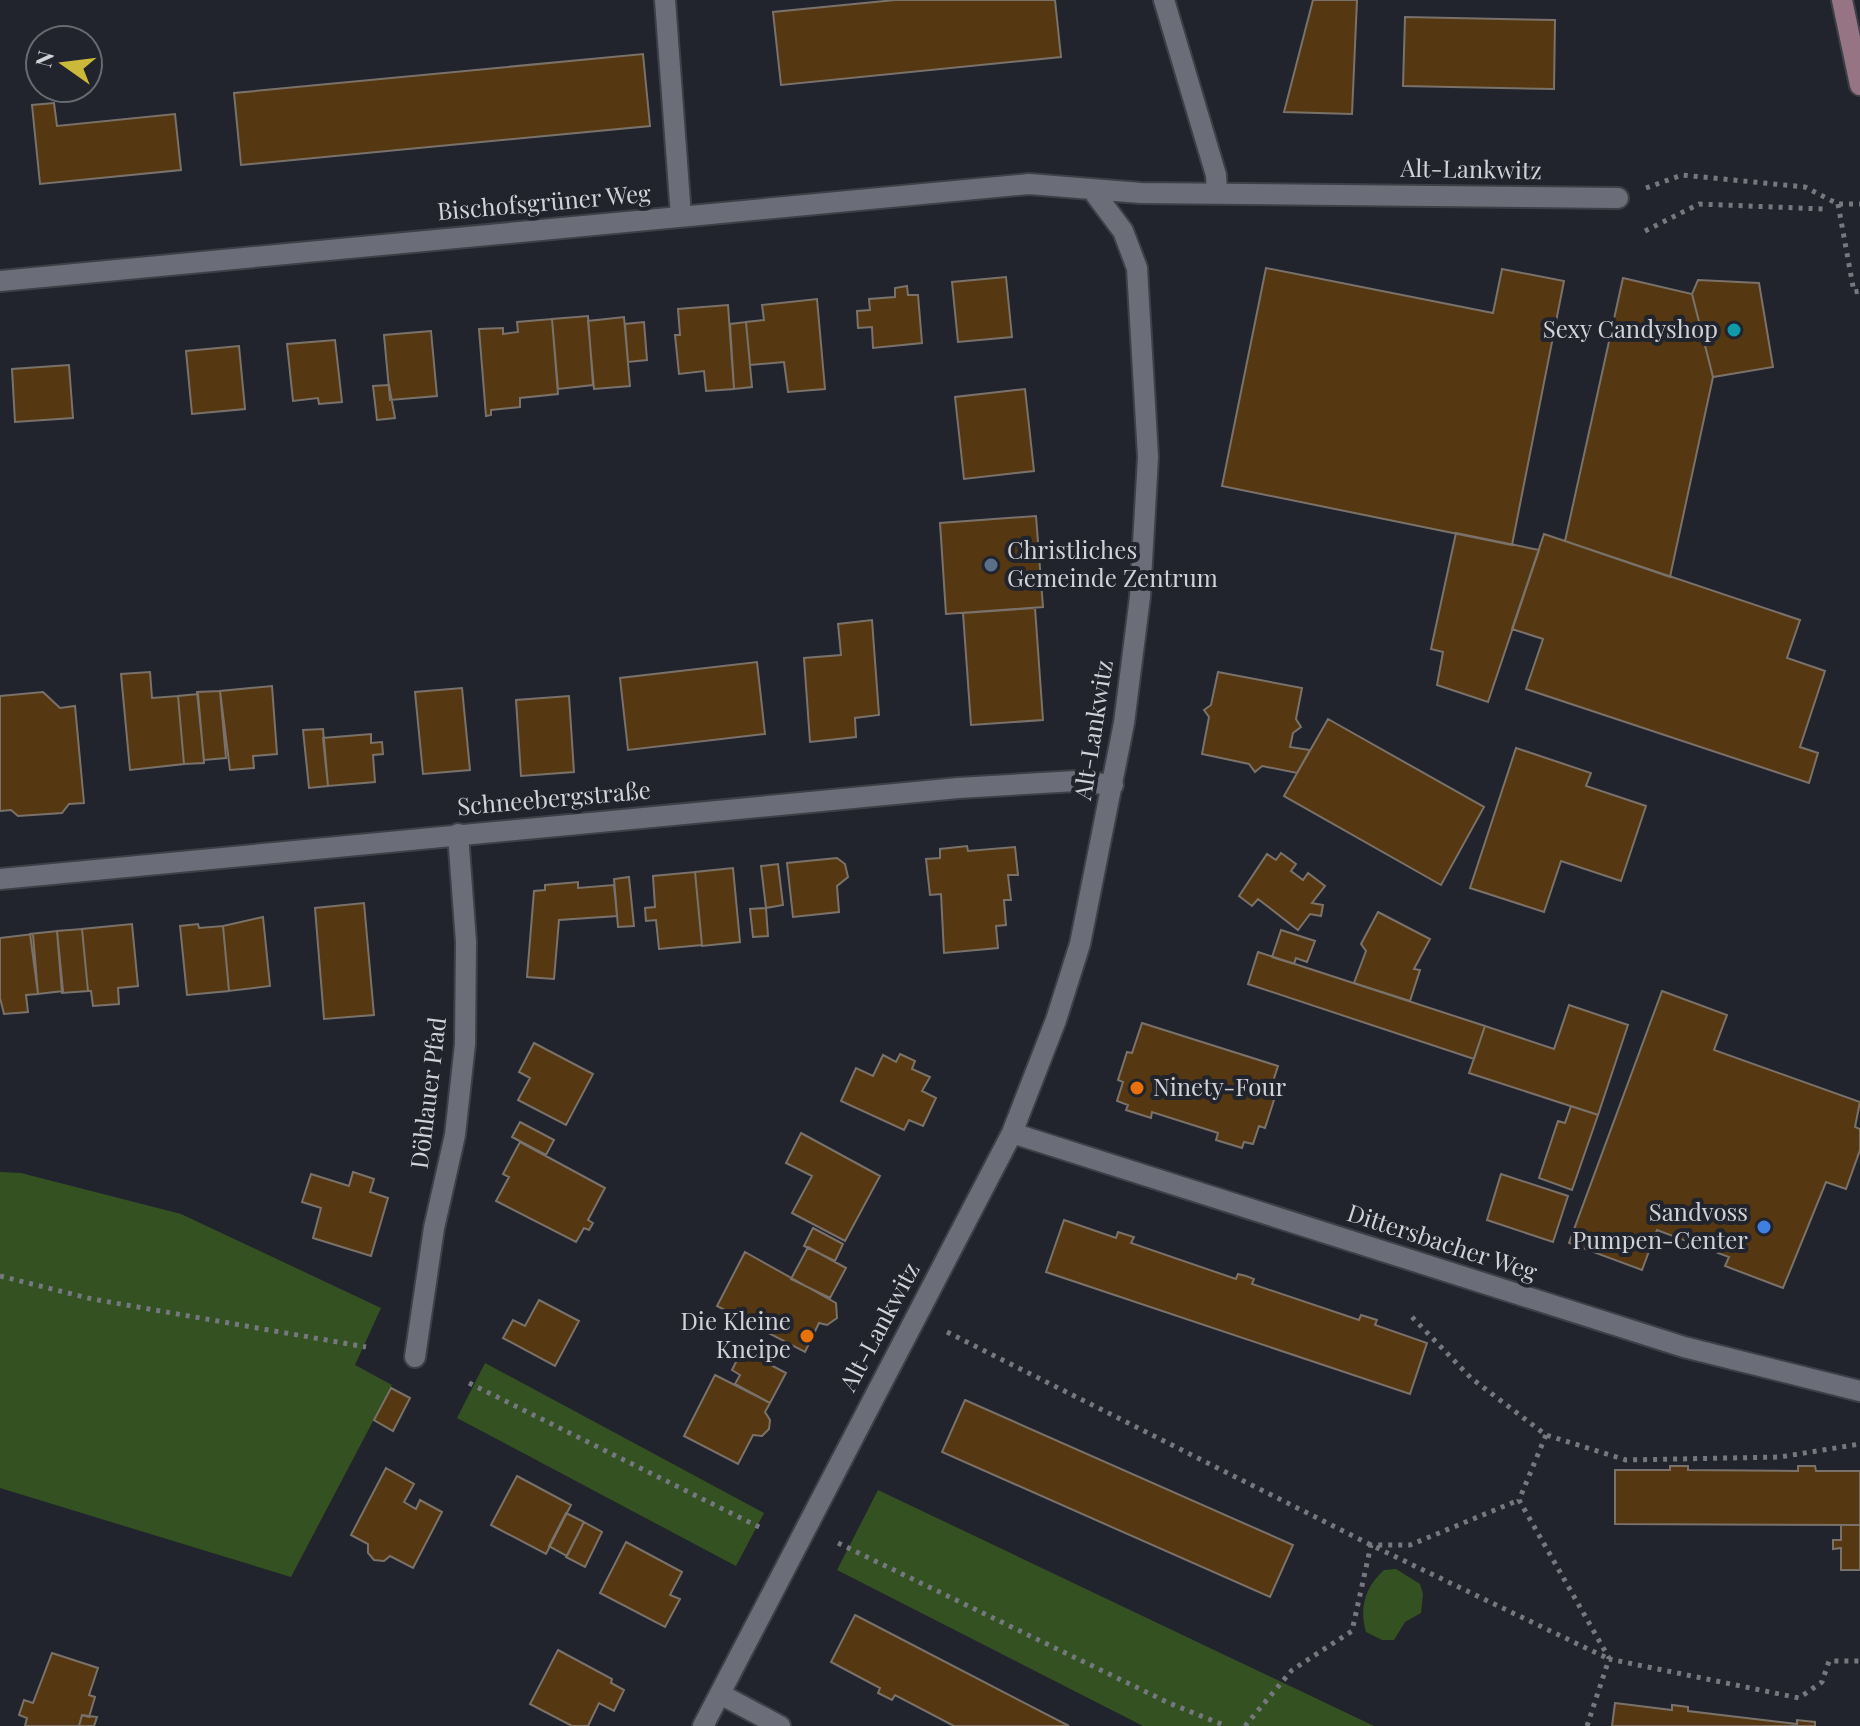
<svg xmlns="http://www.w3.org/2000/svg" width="1860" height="1726" viewBox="0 0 1860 1726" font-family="'Playfair Display',serif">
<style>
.green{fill:#345121}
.building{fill:#553811;stroke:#7a726a;stroke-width:2}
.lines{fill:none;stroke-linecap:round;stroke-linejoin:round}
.service-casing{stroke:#3e4048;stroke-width:24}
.minor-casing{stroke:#3e4048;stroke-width:24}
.secondary-casing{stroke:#3e4048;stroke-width:24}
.path{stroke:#76787f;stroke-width:5;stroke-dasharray:4 6;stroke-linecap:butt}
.service{stroke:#6b6d78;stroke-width:20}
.minor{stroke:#6b6d78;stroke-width:20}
.secondary{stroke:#967484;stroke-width:20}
.culture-dot{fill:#0f9aa8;stroke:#22242d;stroke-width:3}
.service-dot{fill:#5c6f8a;stroke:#22242d;stroke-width:3}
.food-dot{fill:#e8710a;stroke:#22242d;stroke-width:3}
.shop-dot{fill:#3f7fe0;stroke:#22242d;stroke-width:3}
.labels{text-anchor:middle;stroke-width:8;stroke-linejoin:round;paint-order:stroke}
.street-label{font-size:24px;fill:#d1d2d8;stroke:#22242d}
.poi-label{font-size:24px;fill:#d1d2d8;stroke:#22242d;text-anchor:end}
</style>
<rect width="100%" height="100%" fill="#22242d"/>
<path class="green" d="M0 1172 21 1173 181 1214 381 1308 355 1365 392 1385 291 1577 0 1488Z
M485 1363 764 1513 736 1566 457 1418Z
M878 1490 1374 1726H1143L837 1570Z
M1396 1569 1420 1584 1423 1594 1421 1613 1405 1622 1394 1640H1382L1366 1632C1359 1608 1365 1587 1384 1570Z"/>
<path class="building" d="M895 0H1055L1061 57 781 85 773 12Z
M1313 0H1357L1352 114 1284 112Z
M1405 17 1555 20 1554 89 1403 86Z
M643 54 650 126 241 165 234 93Z
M54 103 57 126 175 114 181 170 40 184 32 105Z
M1266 268 1493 313 1502 269 1564 281 1512 545 1222 486Z
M1006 277 1012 337 958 342 952 282Z
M1623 278 1692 294 1713 377 1670 577 1565 541Z
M1698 280 1759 283 1773 367 1713 377 1692 294Z
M907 286 908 295H918L922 343 873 348 872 327 858 328 857 311 870 310 869 299 895 297V288Z
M817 299 825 389 788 392 784 362 750 365 746 322 764 320 762 305Z
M728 305 734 389 706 391 704 371 679 374 675 335H680L678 309Z
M588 316 593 385 558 389 552 319Z
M624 317 630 386 594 389 588 321Z
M552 319 558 394 520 398V407L491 410V415L486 416 479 329 503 328V334L518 332 517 322Z
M644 322 647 360 628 362 625 324Z
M746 322 752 387 734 389 730 324Z
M431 331 437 396 390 400 384 335Z
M335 340 342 402 319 404 318 398 293 401 287 344Z
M239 346 245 409 192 414 186 351Z
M69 365 73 418 15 422 12 369Z
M389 385 395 418 377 420 373 386Z
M1025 389 1034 471 964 479 955 397Z
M1036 516 1043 607 946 614 940 523Z
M1456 533 1539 550 1488 702 1437 685 1443 652 1431 649Z
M1544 534 1800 620 1787 658 1825 671 1800 747 1818 753 1809 783 1526 689 1543 639 1512 629Z
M1035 608 1043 720 971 725 963 613Z
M872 620 879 715 855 718 856 737 810 742 804 658 841 655 838 624Z
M757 662 765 734 628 750 620 678Z
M150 672 152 698 178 696 184 764 130 770 121 674Z
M1218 672 1302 688 1296 719 1301 727 1293 733 1290 747 1310 750 1297 773 1262 766 1255 772 1249 764 1202 754 1209 717 1204 710 1211 705Z
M272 686 277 754 253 756 254 768 230 770 220 691Z
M462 688 470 770 423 774 415 692Z
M220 691 226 758 204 760 197 692Z
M43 692 60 708 75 706 84 803 69 804 62 813 18 816 11 810 0 811V696Z
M198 694 204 763 184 764 178 696Z
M569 696 574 772 521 776 516 700Z
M1328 719 1484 807 1441 885 1284 796Z
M323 729 328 786 309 788 303 730Z
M371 734V743L382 742 383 754 373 755 375 782 328 786 323 738Z
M1516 748 1591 773 1586 786 1646 806 1621 881 1561 861 1544 912 1470 888Z
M967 846 968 851 1015 847 1018 875H1008L1011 900H1004L1006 925 996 926 998 948 944 953 941 894 930 895 926 859 940 858V849Z
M1281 853 1296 864 1291 871 1303 880 1308 873 1325 886 1312 903 1323 905 1321 916 1310 914 1298 930 1258 899 1252 906 1239 896 1267 854 1276 860Z
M837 858 845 864 848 877 837 886 839 912 793 917 787 863Z
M778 864 783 905 766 908 761 866Z
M733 868 740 942 702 946 695 872Z
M695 872 702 945 659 949 656 920 646 921 645 908 655 907 653 876Z
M629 877 634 926 618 927 614 879Z
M578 882V888L614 885 617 916 559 920 554 979 527 977 534 891 545 890V885Z
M364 903 374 1015 324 1019 315 908Z
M766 908 768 936 753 937 750 909Z
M1378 912 1430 939 1414 969 1420 970 1410 1001 1354 983 1366 951 1361 944Z
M263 917 270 986 229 991 223 926Z
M132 924 138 986 118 988 119 1004 93 1006 91 991H88L82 929Z
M198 924 199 928 223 926 229 991 187 995 180 926Z
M82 929 88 991 62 993 57 931Z
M1281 930 1315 941 1307 962 1296 958 1294 964 1272 957Z
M57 931 63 991 38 994 30 934Z
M33 934 38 994 26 995 28 1012 4 1014 0 998V938Z
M1258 952 1485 1026 1474 1059 1248 984Z
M1662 991 1727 1015 1714 1050 1860 1102 1855 1127 1860 1129V1150L1846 1189 1826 1182 1783 1288 1725 1266 1729 1257 1657 1230 1642 1270 1569 1243Z
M1569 1005 1628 1025 1598 1115 1469 1073 1485 1026 1554 1049Z
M1142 1023 1278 1066 1268 1097 1274 1100 1265 1128 1259 1126 1253 1144 1244 1142 1242 1148 1216 1140 1218 1133 1152 1112 1151 1118 1126 1110 1128 1105 1117 1101 1123 1082 1118 1080 1127 1052 1132 1053Z
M534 1043 593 1074 566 1125 518 1100 530 1078 519 1072Z
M900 1054 915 1061 912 1069 930 1077 922 1091 936 1098 923 1126 909 1120 904 1130 841 1101 856 1068 873 1076 883 1055 896 1062Z
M1571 1106 1598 1115 1572 1190 1539 1178 1558 1121 1565 1123Z
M520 1122 554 1140 546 1155 512 1137Z
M801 1133 880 1176 845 1241 792 1213 812 1176 786 1163Z
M520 1142 605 1188 588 1220 593 1223 589 1230 584 1228 576 1242 496 1201 509 1177 503 1174Z
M353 1172 374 1179 370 1192 388 1198 371 1256 313 1238 321 1208 302 1202 311 1174 349 1186Z
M1501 1174 1568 1196 1553 1242 1487 1220Z
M1064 1220 1116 1238 1118 1232 1134 1237 1131 1243 1236 1279 1238 1274 1246 1276 1254 1279 1252 1284 1359 1320 1361 1315 1377 1320 1375 1325 1427 1343 1410 1394 1046 1272Z
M813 1228 843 1244 835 1261 804 1246Z
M808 1247 846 1268 830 1298 791 1279Z
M745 1252 836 1303 837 1318 827 1325 819 1323 805 1352 717 1306Z
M539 1300 579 1321 555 1366 503 1338 513 1320 525 1326Z
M742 1350 786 1373 770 1403 735 1384 740 1375 732 1370Z
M715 1375 770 1403 765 1412 770 1420 769 1429 762 1436 753 1435 738 1464 684 1436Z
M391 1388 410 1398 393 1431 374 1420Z
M965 1400 1293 1545 1270 1597 942 1452Z
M1670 1466H1688V1470L1798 1471V1466H1815L1816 1471H1860V1525L1615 1524V1470H1670Z
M386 1468 414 1484 404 1502 416 1509 420 1500 442 1512 413 1568 390 1556 384 1561 374 1560 368 1553V1544L351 1535Z
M517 1476 571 1505 546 1554 491 1525Z
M566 1513 584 1522 567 1556 549 1546Z
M584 1522 602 1532 585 1567 566 1557Z
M1841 1525H1860V1570H1841V1548L1833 1549V1540H1841Z
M626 1542 682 1572 670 1595 680 1599 665 1627 600 1593Z
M855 1615 1069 1726H954L895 1695 892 1700 878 1693 880 1688 831 1662Z
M558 1650 612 1679 611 1683 624 1690 614 1711 599 1703 588 1726H572L530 1704Z
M52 1653 98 1668 89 1695 95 1697 89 1717 82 1715 79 1726H25L27 1718 19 1715 24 1700 33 1703Z
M1615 1703 1672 1710V1705L1688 1707V1711L1797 1724V1720L1815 1722V1726H1612Z
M82 1715 97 1717 94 1726H79Z"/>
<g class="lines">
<g class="service-casing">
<path id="service" d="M665 0 681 216
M1164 0 1216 175 1217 193"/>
</g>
<g class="minor-casing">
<path id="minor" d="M0 281 1029 184 1141 193 1618 198
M0 879 958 788 1076 781 1113 785
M1012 1133 1684 1347 1860 1391
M415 1357 434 1228 455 1135 465 1044 466 942 458 834
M720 1694 780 1726
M703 1726 1012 1133 1056 1020 1080 944 1124 723 1140 597 1148 457 1137 268 1123 231 1093 191"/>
</g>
<g class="secondary-casing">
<path id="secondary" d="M1842 0 1860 85"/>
</g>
<path class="path" d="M1646 188 1682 175 1805 187 1838 204H1860
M1838 204 1854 292 1860 291
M1645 231 1699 204 1823 209
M0 1276 92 1299 366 1347
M1412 1317 1471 1378 1546 1435 1626 1460 1780 1457 1860 1444
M947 1332 1371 1545 1609 1659
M469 1383 763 1529
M1546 1435 1519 1500 1609 1658
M838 1543 1169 1703 1226 1726
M1245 1726 1292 1670 1352 1631 1371 1545H1410L1519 1500
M1587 1726 1609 1659 1799 1698 1822 1682 1829 1661H1860"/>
<use href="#service" class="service"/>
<use href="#minor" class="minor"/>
<use href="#secondary" class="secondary"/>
</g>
<circle class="culture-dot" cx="1734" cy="330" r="8"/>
<circle class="service-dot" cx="991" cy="565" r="8"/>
<g class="food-dot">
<circle cx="1137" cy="1088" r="8"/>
<circle cx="807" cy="1336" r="8"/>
</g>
<circle class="shop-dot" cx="1764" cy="1227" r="8"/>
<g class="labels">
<g class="street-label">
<text transform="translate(1471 170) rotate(1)" y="8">Alt-Lankwitz</text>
<text transform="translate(544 203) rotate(-5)" y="8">Bischofsgrüner Weg</text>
<text transform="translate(1094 730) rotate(-81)" y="8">Alt-Lankwitz</text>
<text transform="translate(554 799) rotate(-5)" y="8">Schneebergstraße</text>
<text transform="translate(429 1093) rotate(-83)" y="8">Döhlauer Pfad</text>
<text transform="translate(1442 1243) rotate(18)" y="8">Dittersbacher Weg</text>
<text transform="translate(880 1327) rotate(-62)" y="8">Alt-Lankwitz</text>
</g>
<g class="poi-label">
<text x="1718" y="338">Sexy Candyshop</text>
<text x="1007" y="559" text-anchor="start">Christliches<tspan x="1007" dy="28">Gemeinde Zentrum</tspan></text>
<text x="1153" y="1096" text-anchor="start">Ninety-Four</text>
<text x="1748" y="1221">Sandvoss<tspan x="1748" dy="28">Pumpen-Center</tspan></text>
<text x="791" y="1330">Die Kleine<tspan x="791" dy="28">Kneipe</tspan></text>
</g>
</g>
<g transform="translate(64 64) rotate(284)"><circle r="38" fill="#22242d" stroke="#686a71" stroke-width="2"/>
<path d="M0-6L14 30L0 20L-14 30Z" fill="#cbba39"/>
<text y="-12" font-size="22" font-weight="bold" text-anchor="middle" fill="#d1d2d8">N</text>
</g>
</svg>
